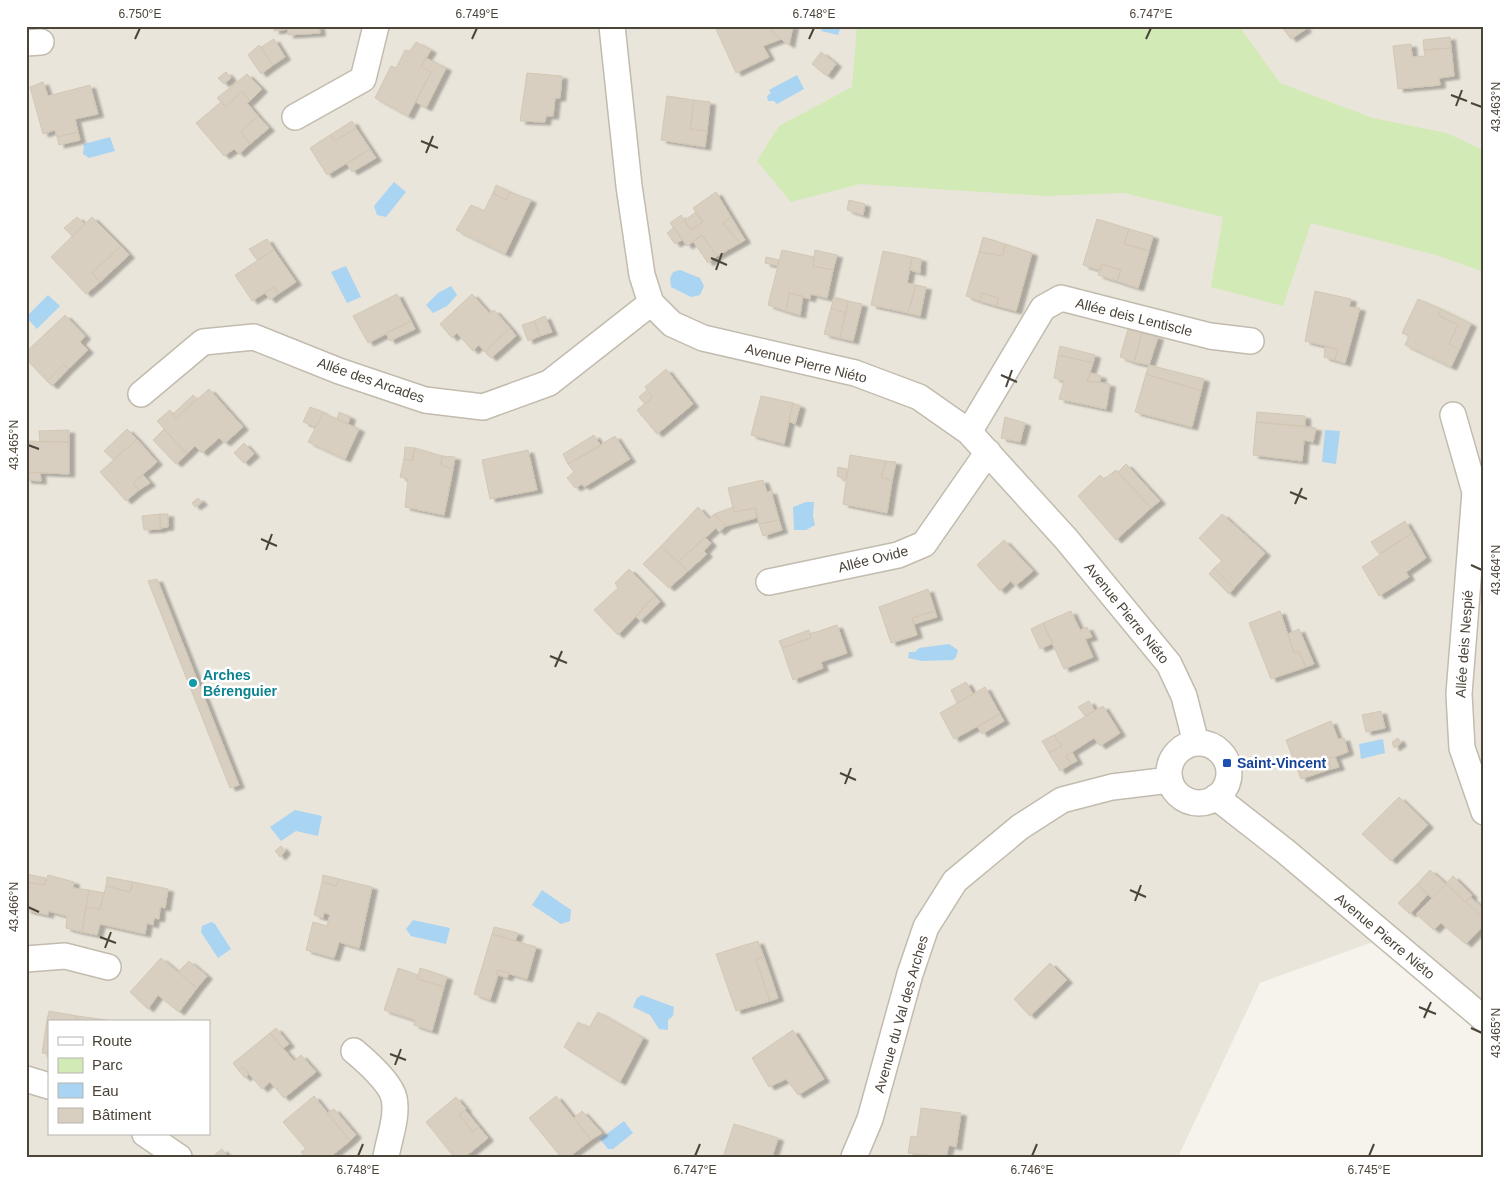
<svg xmlns="http://www.w3.org/2000/svg" width="1510" height="1183" viewBox="0 0 1510 1183" font-family="Arial,sans-serif">
<style>
.residential{fill:#eae5da;fill-rule:evenodd}
.green{fill:#d2eab5}
.parking{fill:#e5e3e0}
.water{fill:#a9d4f2}
.building{fill:#d8cfc1;stroke:#d3c7b4;filter:url(#shadow)}
.lines{fill:none;stroke-linecap:round;stroke-linejoin:round}
.minor-casing{stroke:#c2bbae;stroke-width:28}
.minor{stroke:#fff;stroke-width:25}
.ticks{fill:none;stroke:#4b4439;stroke-width:2}
.culture-dot{fill:#0f9aa8;stroke:#fff;stroke-width:2}
.transit-dot{fill:#1a4fb4;stroke:#fff;stroke-width:2}
.labels{text-anchor:middle;stroke-width:5;stroke-linejoin:round;paint-order:stroke}
.street-label{font-size:14px;fill:#4b4439;stroke:#fff}
.culture-label{font-size:14px;font-weight:bold;fill:#0d838f;stroke:#fff;text-anchor:start}
.transit-label{font-size:14px;font-weight:bold;fill:#164399;stroke:#fff;text-anchor:start}
.neatline{fill:none;stroke:#4b4439;stroke-width:2}
.ticks-label{font-size:12px;text-anchor:middle;fill:#4b4439}
</style>
<defs>
<filter id="shadow"><feDropShadow dx="5.5" dy="3" stdDeviation="1" flood-color="#0004"/></filter>
</defs>
<rect width="100%" height="100%" fill="#f6f3ec"/>
<path class="residential" d="M26 26H1484V1023L1395 934 1260 983 1178 1157H26V633L29 631ZM49 1022H209V1134H49Z"/>
<path class="green" d="M857 26H1239L1280 83 1373 118 1446 133 1479 148 1484 153V272L1436 255 1311 223 1283 306 1211 287 1223 217 1124 193 1045 196 860 184 791 202 757 161 779 126 852 87Z"/>
<path class="parking" d="M612 26H646L613 41Z"/>
<path class="water" d="M822 26H841L838 35 821 31Z
M797 75 804 89 777 104 774 101H768L767 96 771 93 769 90Z
M110 137 115 151 89 158 83 154 84 144Z
M394 182 406 192 386 217 377 215 374 206Z
M346 266 361 297 347 303 331 272Z
M680 270 700 278 704 286 700 295 691 297 671 287 670 278 673 272Z
M451 286 457 295 447 306 433 313 426 305 438 293Z
M48 295 60 306 37 329 26 317Z
M1325 430 1340 431 1336 464 1322 462Z
M806 502H814L813 516 815 525 806 530H794L793 507Z
M949 644 958 650 956 657 953 660 922 661 908 658 909 652H915L919 648Z
M1383 739 1385 753 1361 759 1359 744Z
M295 810 322 816 318 836 296 831 281 841 270 827Z
M542 890 571 910 570 921 561 924 532 905Z
M413 920 450 928 446 944 411 936 406 929Z
M211 922 215 924 231 949 218 958 201 932 202 926Z
M642 995 674 1007 673 1016 668 1020V1030L659 1029 650 1015 633 1007 637 998Z
M624 1121 633 1133 613 1149H608L600 1139Z"/>
<path class="building" d="M274 26H281V30L274 31Z
M281 26H319L320 33 288 35V29L281 30Z
M721 26H766L781 39 763 46 769 57 736 73 716 29Z
M766 26H793L789 45 781 39Z
M1281 26H1304L1306 29 1291 39Z
M1450 37 1451 48 1424 50 1423 40Z
M274 39 285 57 273 65 261 47Z
M416 42 431 50 421 66 431 72 408 116 375 98 391 66 396 68 405 50 410 51Z
M1411 44 1412 57 1425 56 1424 50 1451 48 1454 76 1439 78 1440 85 1398 89 1393 46Z
M259 45 273 65 261 74 248 55Z
M821 52 836 64 827 76 812 64Z
M426 58 446 68 426 108 416 102 431 72 421 66Z
M226 72 231 78 224 84 218 78Z
M527 73 562 76 560 98H555L553 116H546L545 122 520 121Z
M247 74 262 89 250 101 242 91 226 107 217 98Z
M43 82 48 96 90 85 98 114 75 119 78 132 57 137 55 130 43 134 30 87Z
M242 91 250 101 247 103 258 116 241 132 250 144 239 154 234 149 224 156 196 123 221 102 226 107Z
M667 96 694 100 690 129 707 131 705 147 661 140Z
M694 100 710 102 707 131 690 129Z
M258 116 269 128 250 144 241 132Z
M352 121 356 128 335 141 330 135Z
M356 128 370 149 327 175 310 148 330 135 335 141Z
M78 132 80 140 59 145 57 137Z
M370 149 376 158 352 172 347 164Z
M496 185 510 192 506 200 493 193Z
M510 192 531 200 505 254 456 230 471 205 484 211 493 193 506 200Z
M716 192 731 217 723 223 740 243 717 256 702 235 687 246 670 223 681 215 691 230 703 222 693 208Z
M849 200 865 204 863 215 847 210Z
M696 212 703 222 691 230 684 221Z
M77 217 85 224 72 236 64 228Z
M92 217 121 246 92 273 100 282 86 294 51 257Z
M731 217 745 240 740 243 723 223Z
M1097 219 1129 229 1124 244 1149 251 1138 288 1117 281 1121 270 1102 264 1099 270 1083 265Z
M674 227 682 240 675 244 667 233Z
M1129 229 1153 236 1149 251 1124 244Z
M702 235 717 256 708 263 693 241Z
M983 237 1005 244 1003 256 979 252Z
M267 239 274 250 257 260 249 249Z
M1005 244 1032 253 1016 311 997 306 998 298 982 293 980 301 966 296 979 252 1003 256Z
M121 246 129 255 100 282 92 273Z
M274 250 296 282 278 294 274 287 252 301 235 275Z
M782 250 814 257 813 266 833 270 827 298 811 294 810 299 789 293 786 311 768 305Z
M815 250 837 255 833 270 813 266Z
M883 251 912 257 907 283 916 285 908 313 871 305Z
M766 257 779 260 778 266 765 263Z
M912 257 921 259 920 273 910 270Z
M1102 264 1121 270 1117 281 1098 275Z
M916 285 926 287 920 316 908 313Z
M274 287 278 294 270 300 265 293Z
M1315 291 1351 299 1349 307 1360 308 1345 363 1335 360 1338 349 1305 341Z
M789 293 803 296 800 315 786 311Z
M982 293 998 298 997 306 980 301Z
M397 294 411 321 368 343 353 316Z
M472 294 489 313 494 310 510 328 485 352 479 345 473 351 457 333 452 338 440 324Z
M834 297 848 301 846 313 831 308Z
M1418 299 1441 309 1438 315 1458 325 1449 344 1459 350 1451 367 1405 345 1409 336 1402 333Z
M848 301 862 304 853 341 840 338Z
M831 308 846 313 840 338 824 334Z
M1441 309 1471 324 1459 350 1449 344 1458 325 1438 315Z
M65 315 85 336 80 342 88 350 68 369 64 364 47 381 26 359V352Z
M545 316 552 332 540 336 534 321Z
M411 321 415 329 390 341 386 333Z
M534 321 540 336 528 341 522 325Z
M510 328 516 336 491 358 485 352Z
M1128 329 1142 333 1134 362 1120 357Z
M1142 333 1158 337 1149 365 1134 362Z
M1060 346 1095 355 1093 363 1058 355Z
M1325 347 1338 349 1335 360 1324 357Z
M1058 355 1093 363 1087 381 1110 384 1106 409 1059 399 1064 381 1054 378Z
M64 364 68 369 52 386 47 381Z
M1149 365 1204 379 1201 391 1146 374Z
M666 369 693 404 657 434 637 410 653 397 645 387Z
M1091 373 1101 376 1100 382 1087 381Z
M1146 374 1201 391 1192 427 1135 412Z
M209 389 243 427 225 443 219 438 202 453 195 446 187 454 157 421 170 410 176 418Z
M647 390 653 397 645 404 639 397Z
M193 395 197 399 176 418 173 414Z
M761 396 793 403 784 444 751 435Z
M793 403 800 406 795 424 789 421Z
M310 407 323 412 316 427 303 422Z
M339 412 350 417 348 424 337 419Z
M1257 412 1305 416V426L1256 422Z
M323 413 359 429 345 459 308 442Z
M1005 417 1025 423 1020 442 1001 438Z
M1256 422 1316 428 1313 442 1304 440 1302 461 1253 455Z
M127 429 137 439 114 460 104 451Z
M164 429 187 454 176 464 153 440Z
M69 430V442H40L39 431Z
M594 435 601 446 568 464 563 454Z
M615 436 630 459 584 487 582 484 575 488 567 478 574 472 568 464Z
M137 439 157 462 133 483 139 490 126 501 100 472Z
M26 441 69 442V474L26 472Z
M244 443 254 454 244 463 234 453Z
M405 447 415 448 412 461 404 459Z
M415 448 442 456 441 465 453 469 444 515 405 507 408 479 400 477 404 459 412 461Z
M528 450 537 490 490 499 482 460Z
M850 455 886 461 881 477 892 481 887 513 843 504Z
M442 456 455 457 453 469 441 465Z
M886 461 896 462 892 481 881 477Z
M1126 464 1160 501 1151 508 1118 472Z
M838 467 847 469 846 480 837 476Z
M1116 470 1151 508 1116 540 1078 496 1100 475 1104 479Z
M26 472 40 473 41 481 26 480Z
M143 475 150 483 139 490 133 483Z
M763 480 767 492 771 491 779 520 759 524 756 508 734 512 728 488Z
M198 498 202 502 195 507 192 503Z
M698 507 709 519 714 514 726 526 719 532 716 528 678 562 661 546Z
M733 507 734 512 756 508V518L726 526 714 514Z
M160 514 161 529 144 530 142 516Z
M160 514H168V527L160 528Z
M1222 514 1265 553 1234 588 1214 568 1222 561 1199 538Z
M779 520 782 530 763 536 759 524Z
M1405 521 1412 533 1379 554 1371 542Z
M1412 533 1426 558 1406 572 1409 577 1379 596 1362 567Z
M705 537 711 543 704 551 707 554 688 571 678 562Z
M1004 540 1033 571 1015 586 1011 581 1000 591 977 565Z
M661 546 688 571 669 588 643 564Z
M1214 568 1234 588 1229 594 1209 574Z
M629 569 655 596 618 635 594 610 618 588 615 583Z
M157 579 239 785 230 788 148 581Z
M928 589 935 611 912 618 917 635 891 643 879 607Z
M655 596 660 602 640 621 636 617 643 610 641 608Z
M935 611 937 617 914 624 912 618Z
M1071 611 1080 630 1087 627 1092 637 1085 639 1093 657 1064 669 1043 623Z
M1280 611 1294 653 1299 652 1306 667 1271 679 1249 623Z
M1043 623 1053 643 1040 649 1031 629Z
M837 625 847 653 821 662 823 668 793 680 782 648 811 638 810 634Z
M1299 629 1314 664 1306 667 1299 652 1294 653 1288 634Z
M809 630 811 638 782 648 779 641Z
M966 682 973 694 957 703 951 690Z
M985 687 1000 714 954 739 940 713Z
M1089 701 1095 711 1085 716 1078 707Z
M1103 706 1120 733 1100 746 1094 738 1072 752 1066 756 1071 764 1060 771 1049 753 1062 746 1054 735Z
M1381 711 1385 728 1366 732 1362 715Z
M1000 714 1004 721 982 734 978 727Z
M1331 721 1338 739 1344 738 1348 752 1328 759 1331 769 1301 779 1286 740Z
M1054 735 1062 746 1049 753 1042 741Z
M1398 738 1401 743 1394 748 1392 742Z
M1072 752 1077 761 1071 764 1066 756Z
M1335 757 1339 767 1331 769 1328 759Z
M1399 797 1428 825 1391 861 1362 834Z
M281 846 285 851 280 857 275 851Z
M1430 870 1446 884 1432 898 1417 884Z
M26 874 46 878 45 885 26 882Z
M48 875 74 882 73 888 89 890 82 932 66 928 67 916 48 911V915L26 910V882L45 885Z
M323 875 339 879 336 886 322 882Z
M1453 876 1472 895 1466 902 1446 884Z
M107 877 133 882 130 892 106 886Z
M339 879 372 887 359 948 339 942 334 958 306 950 313 922 327 926 330 915 324 912 323 918 314 915 322 882 336 886Z
M133 882 168 889 165 908 160 907 159 919 154 918 153 925 147 923 145 934 100 924 97 935 82 932 86 907 100 909 106 886 130 892Z
M1417 884 1428 894 1410 914 1398 903Z
M1446 884 1484 919V925L1466 944 1441 923 1434 930 1416 914Z
M89 890 104 893 100 909 86 907Z
M1470 897 1484 909V919L1466 902Z
M494 927 518 933 515 941 492 934Z
M492 934 536 947 527 979 497 970 496 974 498 975 490 1000 474 994Z
M758 941 764 957 756 959 770 1001 736 1011 716 954Z
M764 957 778 998 770 1001 756 959Z
M161 958 197 988 179 1012 158 995 148 1009 130 992Z
M189 961 207 976 197 988 178 972Z
M1050 963 1067 980 1030 1016 1014 999Z
M398 968 418 975 417 979 444 987 432 1031 414 1025 415 1020 384 1010Z
M420 968 447 977 444 987 417 979Z
M497 970 509 973 507 978 496 974Z
M49 1011 77 1016 76 1022 47 1020Z
M598 1012 643 1038 620 1082 564 1047 578 1022 589 1028Z
M77 1016 107 1020V1022H76Z
M47 1020 56 1022H49V1054L42 1053Z
M276 1028 289 1044 283 1048 270 1033Z
M793 1030 824 1079 798 1095 786 1079 769 1087 752 1058Z
M270 1033 294 1061 301 1055 316 1072 284 1098 270 1082 262 1089 243 1067 239 1071 233 1063Z
M243 1067 249 1074 245 1078 239 1071Z
M314 1096 350 1141 330 1157H305L301 1152 306 1149 283 1122Z
M556 1096 591 1140 569 1157H561L529 1118Z
M456 1097 466 1109 459 1115 473 1132 479 1127 488 1138 465 1157H454L426 1122Z
M921 1108 961 1113 956 1147 949 1145 946 1157 908 1153 911 1136 917 1137Z
M334 1109 356 1135 350 1141 327 1113Z
M465 1110 479 1127 473 1132 459 1115Z
M582 1111 602 1133 591 1140 574 1118Z
M734 1124 778 1138 772 1157H723Z
M222 1149 228 1157H212Z"/>
<g class="lines">
<g class="minor-casing">
<path id="minor" d="M612 26 629 186 642 275 651 303 672 324 703 338 855 373 919 397 969 432 1067 540 1169 664 1184 696 1196 743
M26 43 41 42
M295 117 363 79 376 26
M141 394 203 342 254 337 339 371 425 400 483 407 549 383 651 303
M1453 415 1475 492 1459 694 1462 748 1484 812
M969 432 1043 308 1061 298 1210 336 1251 341
M769 582 898 555 924 544 988 452
M1169 773a30 30 0 1 1 60 0a30 30 0 1 1-60 0Z
M1216 797 1285 851 1484 1019
M26 959 65 956 108 967
M354 1051C366 1061 391 1083 394 1098 398 1116 389 1139 386 1157
M26 1079 49 1086
M145 1134 179 1157
M854 1157 870 1119 910 974 926 927 955 881 1020 827 1062 800 1112 787 1170 780"/>
</g>
<use href="#minor" class="minor"/>
</g>
<path class="ticks" d="M135 39 140 28M472 39 477 28M809 39 814 28M1146 39 1151 28M1451 95 1467 101M1471 103 1482 107M1456 106 1462 90M421 141 438 148M426 153 433 136M711 258 727 265M716 270 722 253M1001 375 1017 382M1006 387 1012 370M28 445 39 449M1290 492 1307 499M1295 504 1302 488M261 539 277 546M266 550 272 534M1471 565 1482 570M550 656 567 663M555 667 562 651M840 773 856 780M845 784 851 768M1130 890 1146 897M1135 901 1141 885M28 907 39 912M100 937 116 943M105 948 111 932M1419 1007 1436 1014M1424 1018 1431 1002M1471 1028 1482 1033M390 1054 406 1060M395 1065 401 1049M358 1156 363 1144M695 1156 700 1144M1032 1156 1037 1144M1369 1156 1374 1144"/>
<circle class="culture-dot" cx="193" cy="683" r="5"/>
<rect class="transit-dot" x="1222" y="758" width="10" height="10" rx="2.5"/>
<g class="labels">
<g class="street-label">
<text transform="translate(1134 317) rotate(14)" y="5">Allée deis Lentiscle</text>
<text transform="translate(806 363) rotate(14)" y="5">Avenue Pierre Niéto</text>
<text transform="translate(371 380) rotate(19)" y="5">Allée des Arcades</text>
<text transform="translate(873 559) rotate(-14)" y="5">Allée Ovide</text>
<text transform="translate(1127 613) rotate(51)" y="5">Avenue Pierre Niéto</text>
<text transform="translate(1464 644) rotate(-86)" y="5">Allée deis Nespié</text>
<text transform="translate(1385 936) rotate(40)" y="5">Avenue Pierre Niéto</text>
<text transform="translate(901 1014) rotate(-74)" y="5">Avenue du Val des Arches</text>
</g>
<g class="culture-label">
<text x="203" y="680">Arches<tspan x="203" dy="16">Bérenguier</tspan></text>
</g>
<g class="transit-label">
<text x="1237" y="768">Saint-Vincent</text>
</g>
</g>
<rect width="1510" height="1183" fill="none" stroke="#ffffff" stroke-width="55"/>
<rect x="48" y="1020" width="162" height="115" fill="#ffffff" stroke="#b7b4b0"/>
<rect x="58" y="1037" width="25" height="8" fill="#ffffff" stroke="#b7b4b0"/>
<text x="92" y="1046" font-size="15" fill="#4b4439">Route</text>
<rect x="58" y="1058" width="25" height="15" fill="#d2eab5" stroke="#b7b4b0"/>
<text x="92" y="1070" font-size="15" fill="#4b4439">Parc</text>
<rect x="58" y="1083" width="25" height="15" fill="#a9d4f2" stroke="#b7b4b0"/>
<text x="92" y="1096" font-size="15" fill="#4b4439">Eau</text>
<rect x="58" y="1108" width="25" height="15" fill="#d8cfc1" stroke="#b7b4b0"/>
<text x="92" y="1120" font-size="15" fill="#4b4439">Bâtiment</text>
<rect x="28" y="28" width="1454" height="1128" class="neatline"/>
<g class="ticks-label">
<text x="140" y="18">6.750°E</text>
<text x="477" y="18">6.749°E</text>
<text x="814" y="18">6.748°E</text>
<text x="1151" y="18">6.747°E</text>
<text transform="translate(1496 107) rotate(-90)" y="4">43.463°N</text>
<text transform="translate(14 445) rotate(-90)" y="4">43.465°N</text>
<text transform="translate(1496 570) rotate(-90)" y="4">43.464°N</text>
<text transform="translate(14 907) rotate(-90)" y="4">43.466°N</text>
<text transform="translate(1496 1033) rotate(-90)" y="4">43.465°N</text>
<text x="358" y="1174">6.748°E</text>
<text x="695" y="1174">6.747°E</text>
<text x="1032" y="1174">6.746°E</text>
<text x="1369" y="1174">6.745°E</text>
</g>
</svg>
